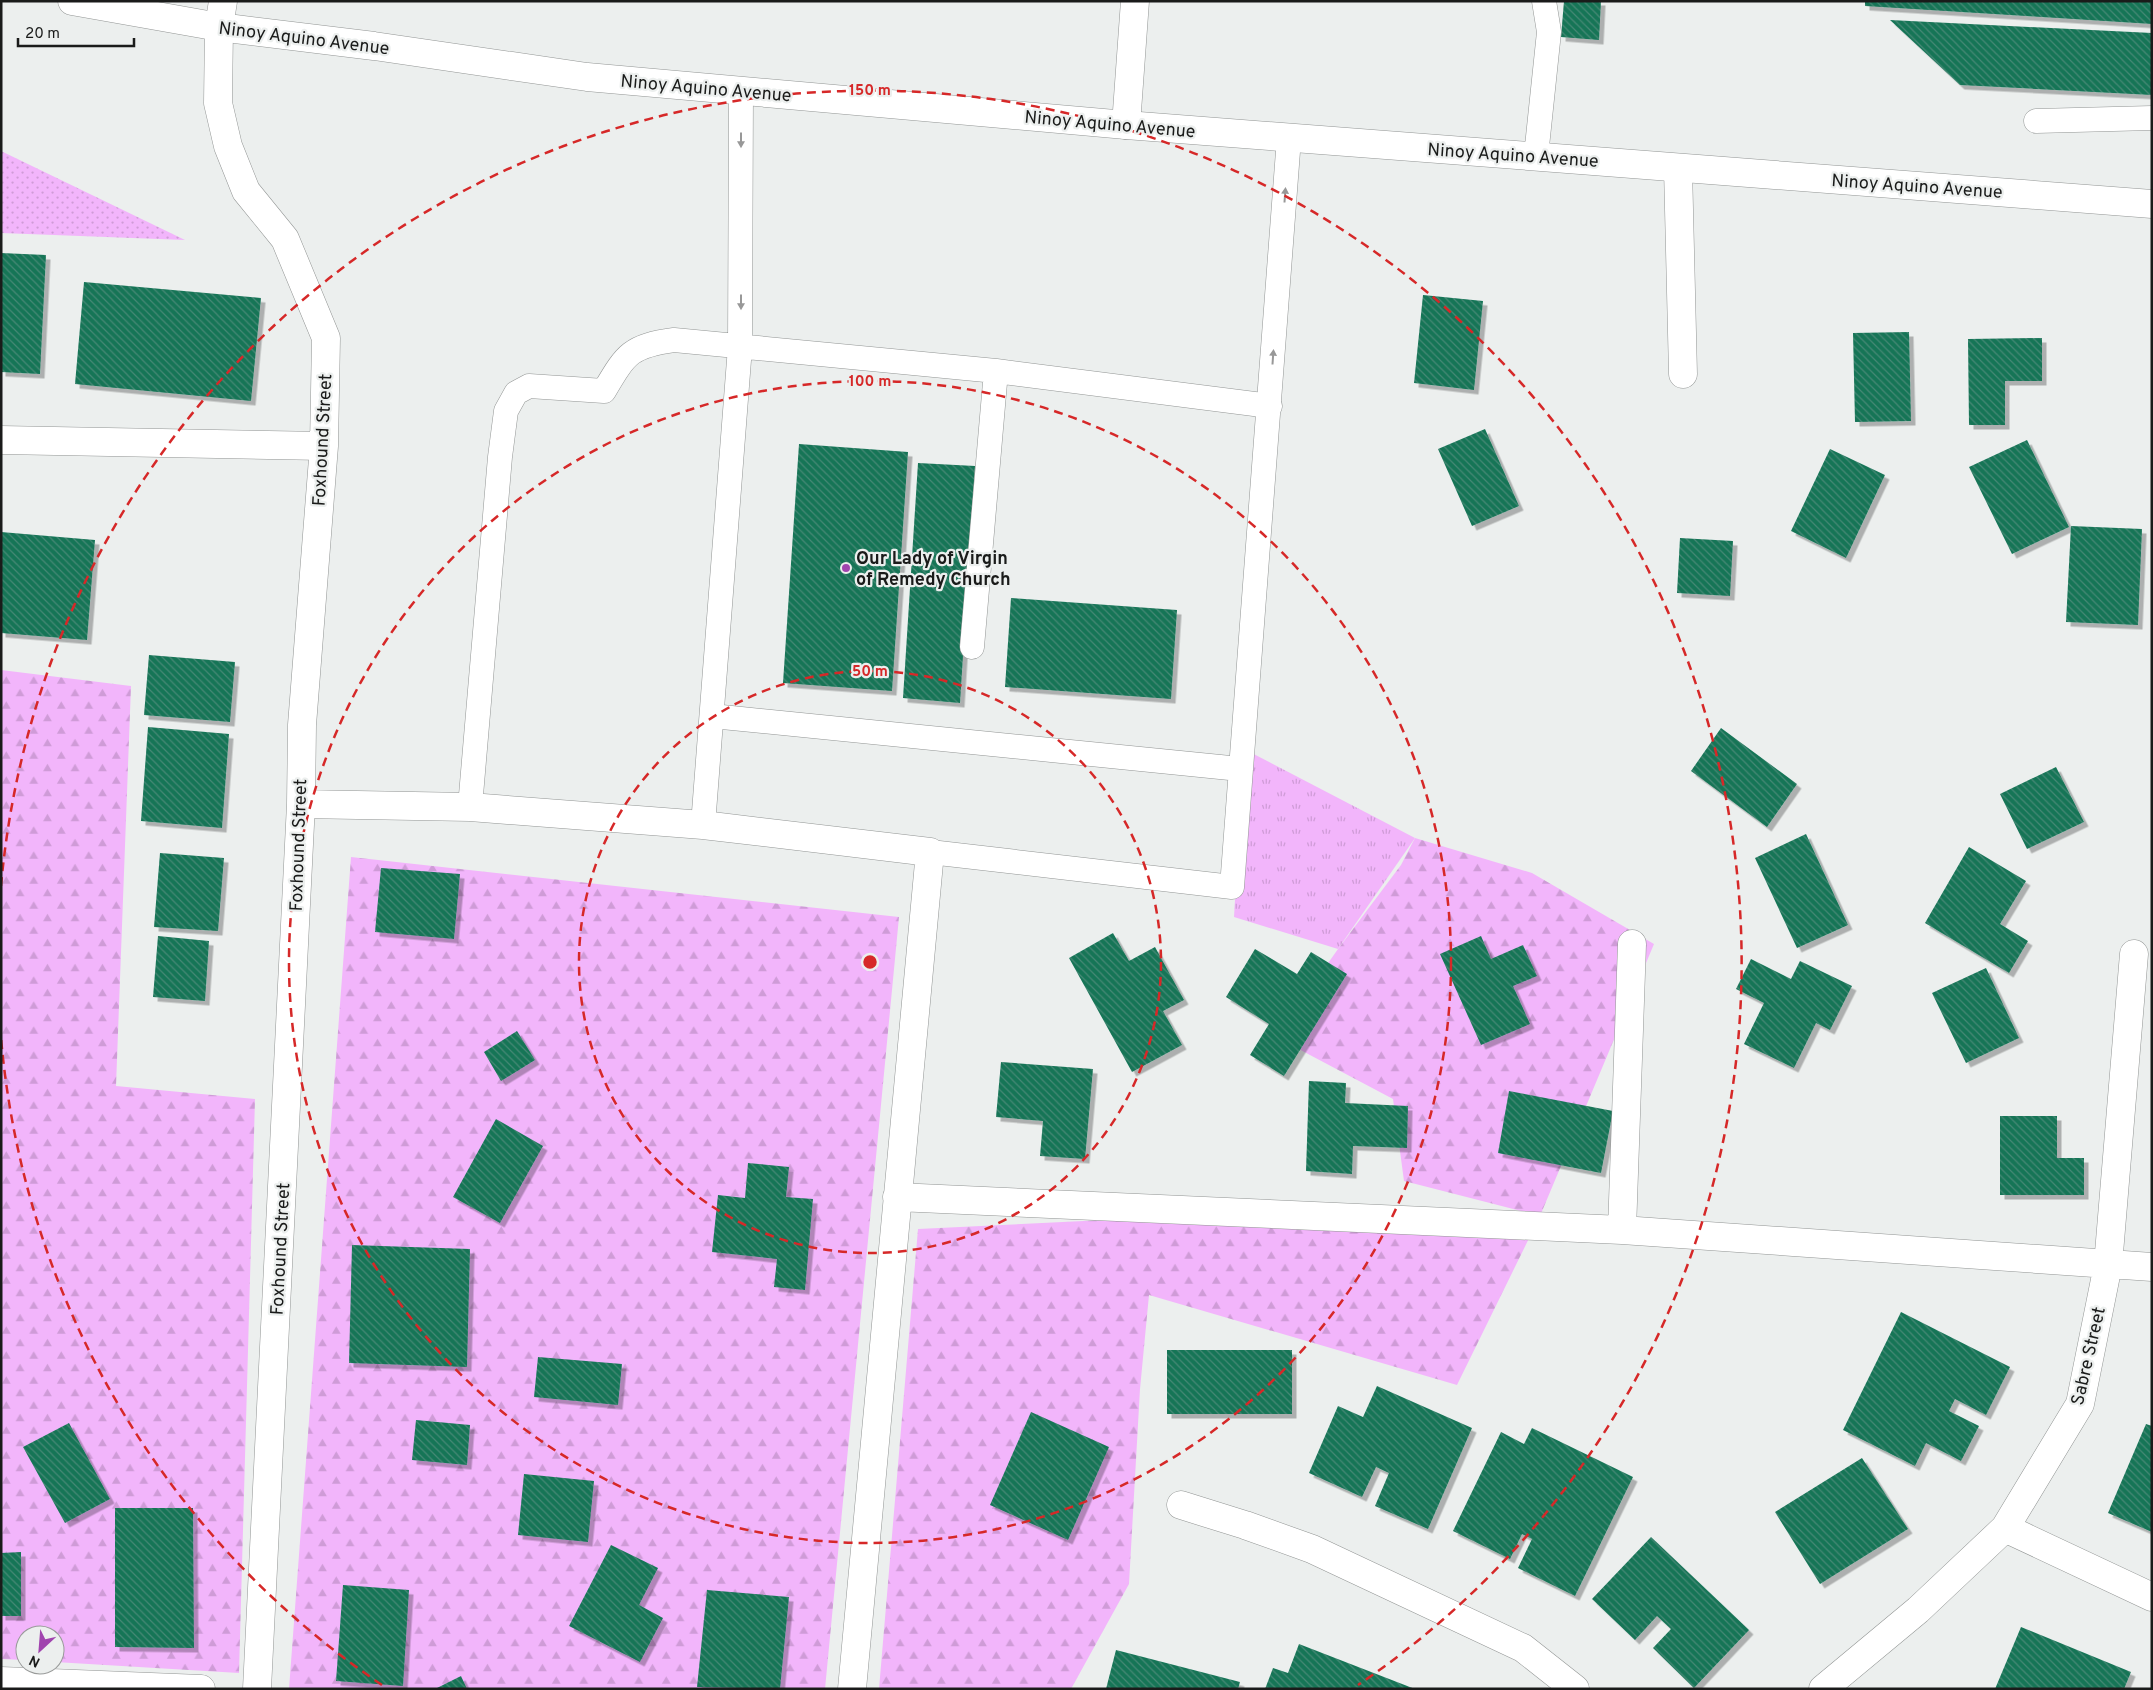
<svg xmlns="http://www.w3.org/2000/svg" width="2153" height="1690" viewBox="0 0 2153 1690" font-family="Overpass,sans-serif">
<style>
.grass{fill:url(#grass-dots)}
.forest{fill:url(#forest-firs)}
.park{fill:url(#park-tufts)}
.building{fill:url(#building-back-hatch);filter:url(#shadow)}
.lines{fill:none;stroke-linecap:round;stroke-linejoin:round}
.service-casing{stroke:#929594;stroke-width:25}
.minor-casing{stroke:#929594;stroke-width:29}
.secondary-casing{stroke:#929594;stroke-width:29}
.service{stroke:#fff;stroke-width:24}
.minor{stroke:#fff;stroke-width:28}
.secondary{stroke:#fff;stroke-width:28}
.oneway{fill:#989898}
.ring{fill:none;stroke:#d62828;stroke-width:2.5;stroke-dasharray:9 6}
.poi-dot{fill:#a044ae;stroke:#ecefee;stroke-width:2}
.labels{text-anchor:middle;stroke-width:4.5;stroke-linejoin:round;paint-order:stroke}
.street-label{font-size:18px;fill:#1a1b1a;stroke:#ecefee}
.poi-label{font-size:18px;font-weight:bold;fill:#1a1b1a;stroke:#ecefee;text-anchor:start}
.centre{fill:#d62828;stroke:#ecefee;stroke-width:2.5}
.ring-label{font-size:15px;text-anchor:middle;font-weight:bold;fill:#d62828;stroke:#ecefee;stroke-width:4.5;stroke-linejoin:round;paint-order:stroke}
</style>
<defs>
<pattern id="grass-dots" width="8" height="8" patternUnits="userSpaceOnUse" patternTransform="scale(1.25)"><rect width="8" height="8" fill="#f2b5fb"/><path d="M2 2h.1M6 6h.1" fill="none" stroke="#cf9bd7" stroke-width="1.8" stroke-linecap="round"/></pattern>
<pattern id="forest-firs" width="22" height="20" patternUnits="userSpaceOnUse" patternTransform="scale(1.25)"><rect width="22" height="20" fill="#f2b5fb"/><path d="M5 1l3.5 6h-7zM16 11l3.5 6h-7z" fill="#cf9bd7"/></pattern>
<pattern id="park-tufts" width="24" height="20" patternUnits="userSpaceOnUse" patternTransform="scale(1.25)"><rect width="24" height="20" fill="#f2b5fb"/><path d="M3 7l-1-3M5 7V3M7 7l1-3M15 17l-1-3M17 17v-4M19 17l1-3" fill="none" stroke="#cf9bd7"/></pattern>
<pattern id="building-back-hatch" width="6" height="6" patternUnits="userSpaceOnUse" patternTransform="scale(1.25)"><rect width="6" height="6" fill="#167457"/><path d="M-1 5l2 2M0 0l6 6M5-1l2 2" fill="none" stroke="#478975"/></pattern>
<filter id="shadow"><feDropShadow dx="4.5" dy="4.5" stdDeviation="0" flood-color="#0004"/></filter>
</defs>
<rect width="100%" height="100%" fill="#ecefee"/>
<path class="grass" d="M1 151 185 240 1 233Z"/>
<path class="forest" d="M1 670 131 686 116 1086 255 1099 239 1673 55 1662V1635H25V1660L1 1659Z
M1415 838 1532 873 1654 944 1540 1216 1457 1385 1149 1295 1140 1389 1129 1584 1071 1689H879L918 1229 1167 1217 1537 1215 1404 1181 1393 1099 1276 1037 1338 949 1401 865Z
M351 857 899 917 825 1689H289Z"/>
<path class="park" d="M1244 749 1415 838 1338 949 1234 917Z"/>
<path class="building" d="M1564 1H1601L1599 40 1561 37Z
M1865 1H2152V24L1865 6Z
M1890 20 2152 33V95L1960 85Z
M1 253 46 255 40 374 1 372Z
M84 282 261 298 251 401 75 384Z
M1423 295 1483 301 1474 390 1414 383Z
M1909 332 1911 421 1855 422 1853 333Z
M2042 338V381H2005V425H1969L1968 339Z
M1485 429 1519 506 1472 526 1438 449Z
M2027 440 2069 527 2012 554 1969 467Z
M799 444 908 452 892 691 783 683Z
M1830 449 1885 475 1846 558 1791 531Z
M918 463 975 466 960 703 903 698Z
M2071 526 2142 529 2138 625 2066 622Z
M1 532 95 540 87 640 1 633Z
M1680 538 1733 541 1730 596 1677 593Z
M1011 598 1177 610 1171 699 1005 687Z
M149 655 235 662 230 722 144 715Z
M148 727 229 734 222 828 141 821Z
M1721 728 1797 784 1767 827 1691 771Z
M2056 767 2084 822 2027 849 2000 794Z
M1806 834 1848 925 1797 948 1755 858Z
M1969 847 2026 881 2000 924 2028 941 2009 973 1925 923Z
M160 853 224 858 218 931 154 927Z
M381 868 460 874 454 939 375 932Z
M1113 933 1129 961 1155 947 1184 1000 1163 1011 1182 1045 1132 1072 1069 958Z
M158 936 209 941 205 1001 153 997Z
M1481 936 1491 959 1523 945 1537 976 1513 986 1530 1024 1481 1045 1440 954Z
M1255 949 1297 974 1311 952 1347 974 1284 1076 1250 1055 1269 1024 1226 997Z
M1751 959 1791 979 1800 961 1852 986 1830 1030 1816 1023 1794 1068 1744 1044 1764 1003 1736 989Z
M1986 968 2019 1038 1966 1063 1932 993Z
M517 1031 535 1060 501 1081 484 1052Z
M1001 1062 1093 1069 1085 1159 1040 1156 1043 1121 996 1117Z
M1309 1081 1346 1083 1345 1103 1408 1106 1407 1148 1353 1146 1352 1174 1306 1171Z
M1509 1091 1613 1111 1601 1173 1498 1153Z
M2000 1116H2057V1158H2084V1195H2000Z
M496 1119 543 1146 500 1223 453 1197Z
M748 1163 789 1167 786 1197 813 1199 805 1290 774 1287 777 1259 712 1252 718 1195 745 1198Z
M352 1245 470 1249 467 1367 349 1363Z
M1901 1312 2010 1367 1986 1415 1955 1399 1949 1411 1979 1426 1961 1461 1926 1443 1915 1466 1843 1430Z
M1167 1350H1292V1414H1167Z
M538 1357 622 1364 618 1405 534 1397Z
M1377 1386 1472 1428 1428 1529 1375 1506 1389 1473 1376 1467 1362 1497 1309 1473 1338 1406 1363 1417Z
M1031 1412 1109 1447 1068 1540 990 1505Z
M416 1420 470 1425 467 1465 412 1460Z
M69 1423 110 1499 65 1523 23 1447Z
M2146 1424 2152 1426V1532L2108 1513Z
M1532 1428 1633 1477 1575 1596 1518 1568 1532 1539 1522 1534 1510 1559 1453 1531 1501 1432 1524 1444Z
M1862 1458 1908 1529 1820 1584 1775 1512Z
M524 1474 594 1481 588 1542 518 1535Z
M115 1508H193L194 1648 115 1647Z
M1651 1537 1749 1630 1694 1688 1653 1648 1671 1629 1657 1616 1635 1640 1592 1599Z
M611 1545 658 1568 639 1605 663 1618 640 1662 569 1626Z
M21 1552V1616H1V1553Z
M343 1585 409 1590 403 1686 336 1681Z
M707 1590 789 1597 780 1689 697 1687Z
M2021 1627 2131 1672 2124 1689H1995Z
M1299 1644 1415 1689H1265L1273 1668 1288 1673Z
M1116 1650 1240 1682 1238 1689H1106Z
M461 1676 467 1689H435Z"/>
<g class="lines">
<g class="service-casing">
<path id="service" d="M2036 121 2152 118
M1536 156 1549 32 1544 1
M972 647 996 371
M712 716 1240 769
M470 807 500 457 506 411 516 393 529 386 604 391C626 354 630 346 674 340L996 371 1270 406
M703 825 740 347 741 91
M930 852 1232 887 1289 138"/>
</g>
<g class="minor-casing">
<path id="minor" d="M223 1 219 27 218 103 228 146 246 191 285 239 326 338 324 446 302 725 301 804 257 1689
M1126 125 1135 1
M1678 168 1683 374
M1 440 324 446
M301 804 470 807 703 825 930 852 852 1689
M897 1197 1622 1230 2152 1267
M1622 1230 1632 944
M1181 1505 1245 1525 1312 1549 1523 1648 1575 1689
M2005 1528 2152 1597
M1 1681 201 1689
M1823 1689 1918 1610 2005 1528 2080 1404 2108 1265 2134 954"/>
</g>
<g class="secondary-casing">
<path id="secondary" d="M72 1 219 27 374 46 587 77 1126 125 2152 204"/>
</g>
<use href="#service" class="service"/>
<use href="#minor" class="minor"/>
<use href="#secondary" class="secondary"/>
</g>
<defs><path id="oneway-solid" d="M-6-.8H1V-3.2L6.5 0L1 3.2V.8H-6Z" transform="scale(1.25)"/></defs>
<g class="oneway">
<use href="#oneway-solid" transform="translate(741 140) rotate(90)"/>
<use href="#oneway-solid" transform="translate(1285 195) rotate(-86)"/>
<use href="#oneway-solid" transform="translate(741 302) rotate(90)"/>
<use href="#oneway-solid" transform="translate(1273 357) rotate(-86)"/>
</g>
<g class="ring">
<circle cx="870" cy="962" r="291"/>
<circle cx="870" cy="962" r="581"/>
<path d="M382 1685A872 872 0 0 1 1 1038M1 886A872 872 0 1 1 1358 1685"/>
</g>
<circle class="poi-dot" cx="846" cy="568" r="5"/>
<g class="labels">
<g class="street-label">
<text transform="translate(304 38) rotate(7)" y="6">Ninoy Aquino Avenue</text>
<text transform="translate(706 88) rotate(5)" y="6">Ninoy Aquino Avenue</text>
<text transform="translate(1110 124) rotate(5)" y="6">Ninoy Aquino Avenue</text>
<text transform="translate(1513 155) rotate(4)" y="6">Ninoy Aquino Avenue</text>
<text transform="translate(1917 186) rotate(4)" y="6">Ninoy Aquino Avenue</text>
<text transform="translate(322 440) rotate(-87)" y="6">Foxhound Street</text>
<text transform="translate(298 845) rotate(-88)" y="6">Foxhound Street</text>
<text transform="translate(280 1249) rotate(-87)" y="6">Foxhound Street</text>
<text transform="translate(2088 1356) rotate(-77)" y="6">Sabre Street</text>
</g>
<g class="poi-label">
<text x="856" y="564">Our Lady of Virgin<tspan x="856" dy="21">of Remedy Church</tspan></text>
</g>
</g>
<circle cx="870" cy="962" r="8" class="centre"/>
<g class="ring-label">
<text x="870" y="95">150 m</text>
<text x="870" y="386">100 m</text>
<text x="870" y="676">50 m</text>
</g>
<rect width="2153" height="1690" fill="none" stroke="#1a1b1a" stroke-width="5"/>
<g transform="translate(40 1650) rotate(206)"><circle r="24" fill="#ecefee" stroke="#989a99"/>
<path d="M0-4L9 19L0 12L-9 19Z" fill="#a044ae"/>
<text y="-8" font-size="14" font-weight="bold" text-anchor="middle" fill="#1a1b1a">N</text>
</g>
<path d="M18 38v8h116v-8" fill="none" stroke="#1a1b1a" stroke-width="2.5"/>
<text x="25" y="38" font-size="15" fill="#1a1b1a" stroke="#ecefee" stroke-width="4" paint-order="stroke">20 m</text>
</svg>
